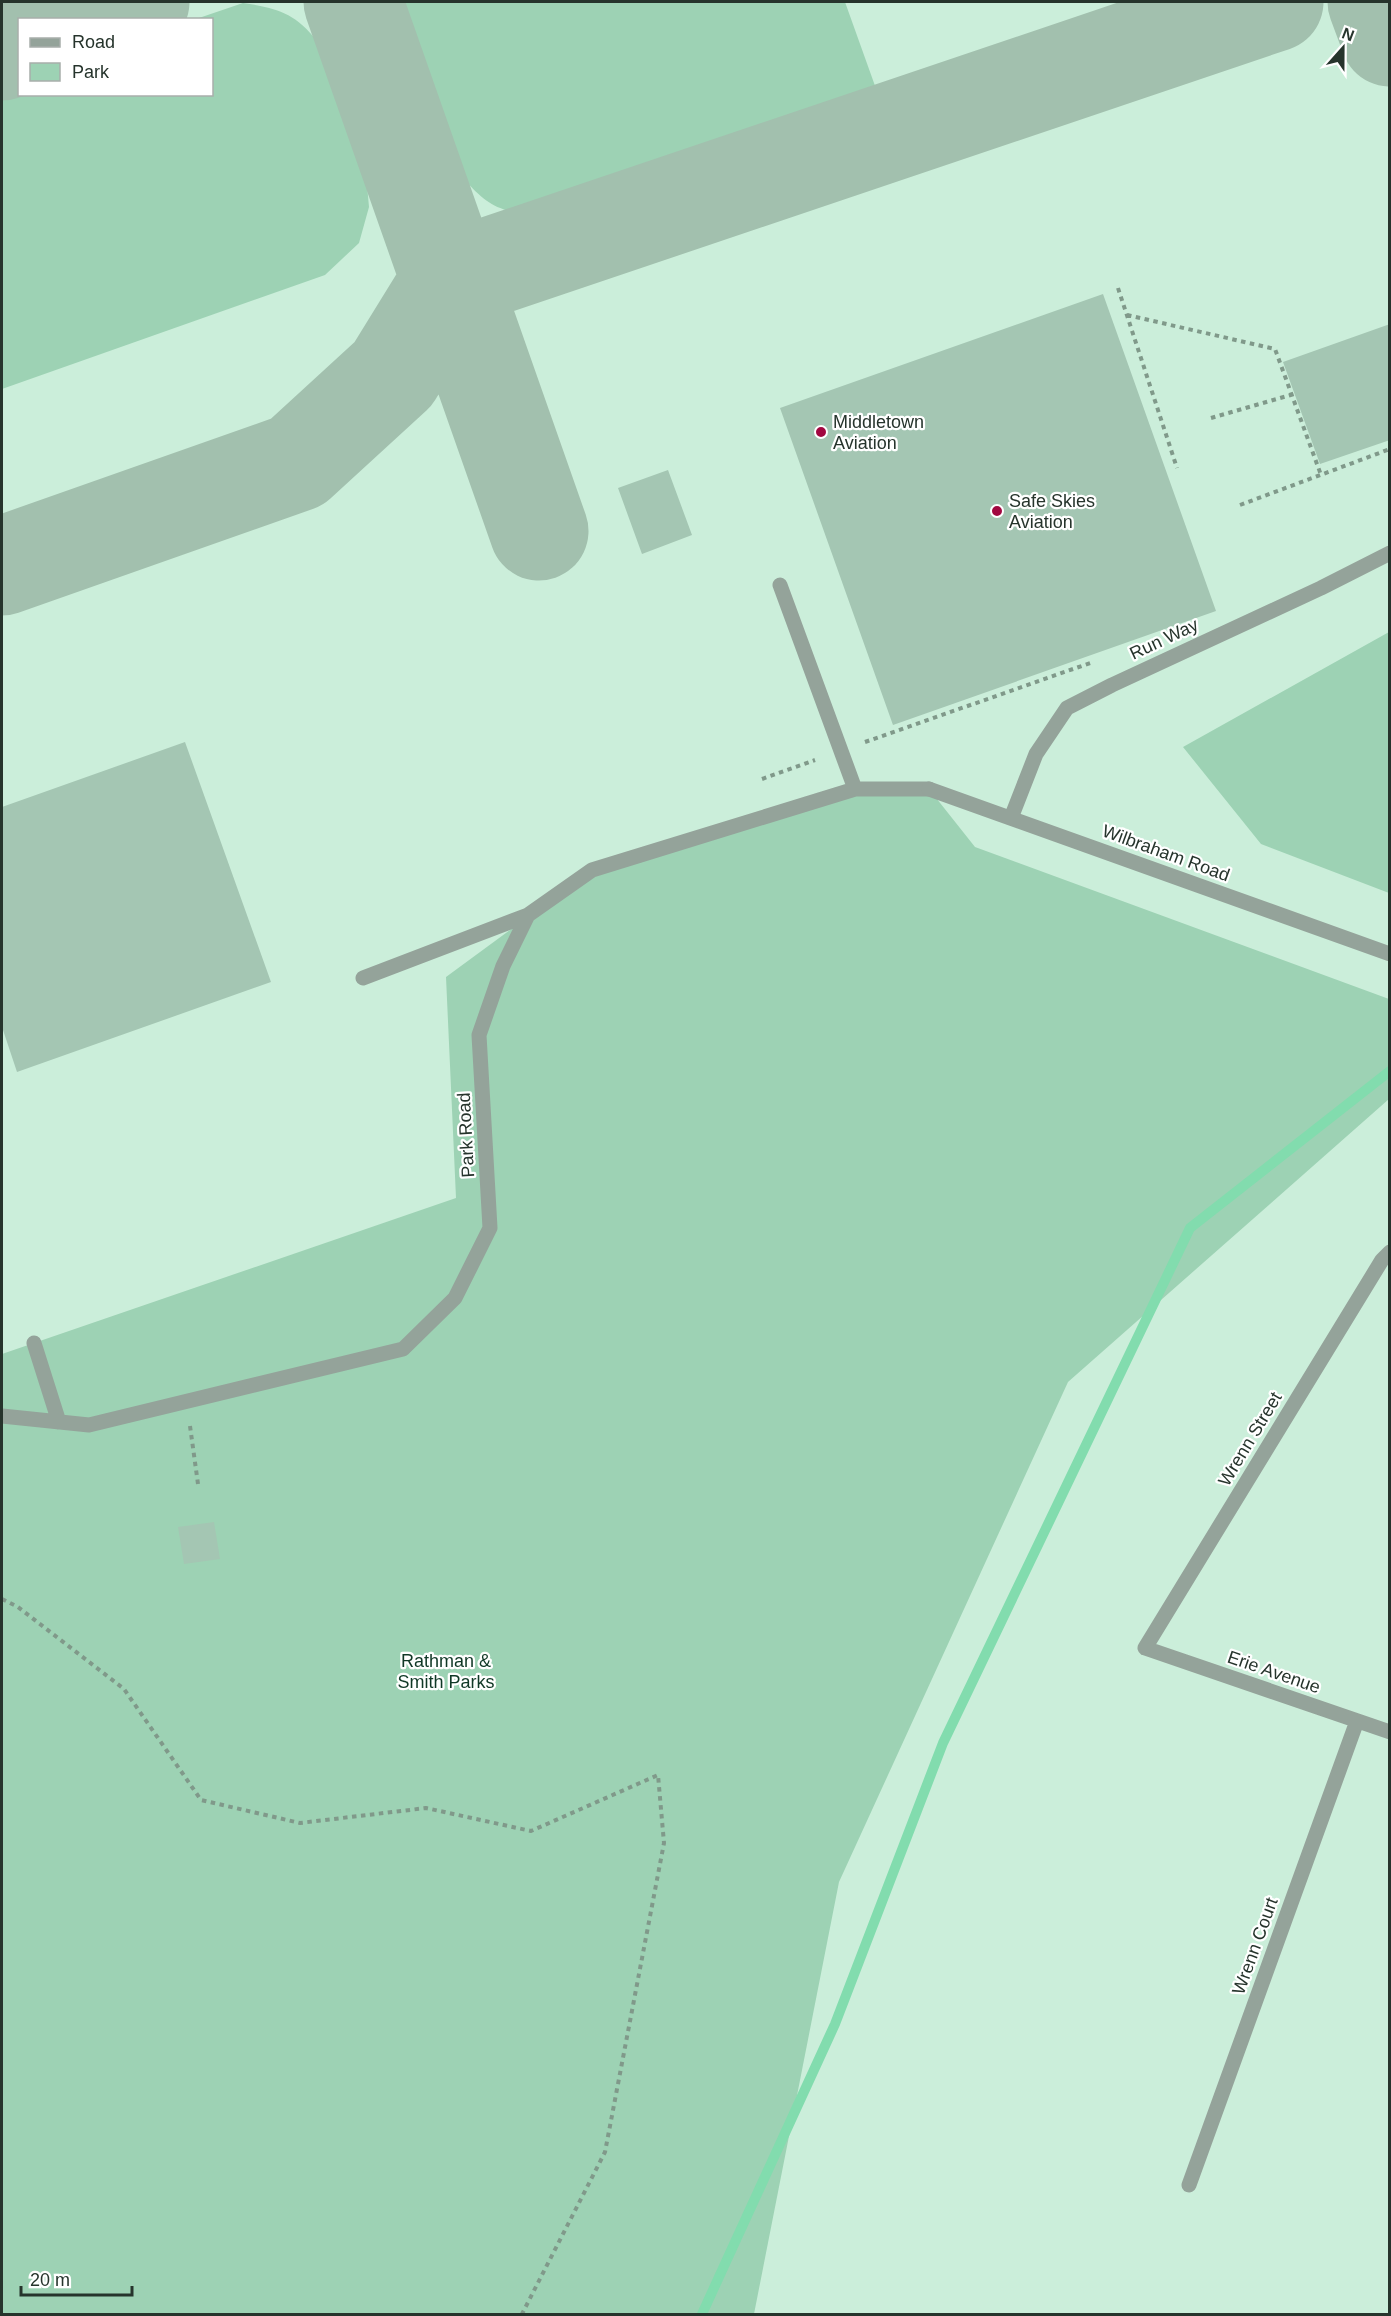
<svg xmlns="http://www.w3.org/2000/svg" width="1391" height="2316" viewBox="0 0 1391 2316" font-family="Helvetica,sans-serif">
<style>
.green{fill:#9dd2b4}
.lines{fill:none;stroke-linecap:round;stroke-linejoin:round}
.stream{stroke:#82dcae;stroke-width:10}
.taxiway{stroke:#a2c0ae;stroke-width:99}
.building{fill:#a4c6b3}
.path{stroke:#80998a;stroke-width:4;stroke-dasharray:4.5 4.5;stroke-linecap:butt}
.service{stroke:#94a39a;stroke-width:15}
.minor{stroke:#94a39a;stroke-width:15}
.poi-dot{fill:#a20740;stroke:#fff;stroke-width:2}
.labels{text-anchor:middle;stroke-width:4.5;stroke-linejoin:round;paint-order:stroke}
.poi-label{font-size:18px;fill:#26342c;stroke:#fff;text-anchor:start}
.street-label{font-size:18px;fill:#26342c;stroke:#fff}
.park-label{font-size:18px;fill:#103826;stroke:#fff}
</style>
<rect width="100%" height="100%" fill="#cbeeda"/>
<path class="green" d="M402 2H845L879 97 535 215C498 211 488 206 463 178L401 8Z
M243 3C277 8 295 13 317 41L366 174 369 207 359 243 325 275 2 389V89L19 82 20 94H212V20L196 19Z
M1389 632V893L1261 844 1183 747Z
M855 789H929L975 847 1389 999V1099L1068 1382 839 1882 754 2314H2V1354L456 1198 446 977 592 870Z"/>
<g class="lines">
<path class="stream" d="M702 2314 835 2024 943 1743 1190 1228 1390 1071"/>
<path class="taxiway" d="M353 2 539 531
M1377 2 1390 37
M90 20 140 2
M2 51 20 45
M2 566 297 462 393 374 451 280 1274 2"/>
</g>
<path class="building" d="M1103 294 1216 611 893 725 780 408Z
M1390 324V440L1320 464 1283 362Z
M668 470 692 535 642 554 618 488Z
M185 742 271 982 17 1072 2 1027V807Z
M214 1522 220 1559 184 1564 178 1527Z"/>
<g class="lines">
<path class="path" d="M1118 288 1177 468
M1127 315 1275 349 1321 475
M1211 418 1294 394
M1240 505 1390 449
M865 742 1093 662
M762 779 815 760
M190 1426 198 1484
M2 1599 18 1607 124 1689 201 1800 300 1823 426 1808 531 1831 658 1775 664 1843 605 2152 522 2314"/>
<path class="service" d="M780 585 855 789
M363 978 528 915
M34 1343 59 1422
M2 1416 89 1425 403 1349 455 1298 490 1228 479 1035 503 966 528 915 592 870 855 789H929"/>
<path class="minor" d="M929 789 1390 954
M1011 818 1036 754 1067 708 1112 685 1321 588 1390 553
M1390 1252 1382 1260 1145 1648 1390 1732
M1189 2185 1357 1721"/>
</g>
<g class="poi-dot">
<circle cx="821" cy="432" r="6"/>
<circle cx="997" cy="511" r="6"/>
</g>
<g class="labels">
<g class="poi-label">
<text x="833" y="428">Middletown<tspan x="833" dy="21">Aviation</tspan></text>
<text x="1009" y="507">Safe Skies<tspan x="1009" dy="21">Aviation</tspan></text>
</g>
<g class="street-label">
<text transform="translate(1164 639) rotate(-25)" y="6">Run Way</text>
<text transform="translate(1166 853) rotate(20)" y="6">Wilbraham Road</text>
<text transform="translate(466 1135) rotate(-93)" y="6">Park Road</text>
<text transform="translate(1250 1439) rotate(-59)" y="6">Wrenn Street</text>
<text transform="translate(1274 1672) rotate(19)" y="6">Erie Avenue</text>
<text transform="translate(1255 1946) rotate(-70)" y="6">Wrenn Court</text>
</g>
<g class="park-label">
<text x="446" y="1667">Rathman &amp;<tspan x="446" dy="21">Smith Parks</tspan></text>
</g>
</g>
<rect width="1391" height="2316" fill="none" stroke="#26342c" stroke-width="6"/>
<rect x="18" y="18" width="195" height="78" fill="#ffffff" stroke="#a8aeab" stroke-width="1.5"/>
<rect x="30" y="38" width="30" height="9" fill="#94a39a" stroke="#a8aeab" stroke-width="1.5"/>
<text x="72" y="48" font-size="18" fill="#26342c">Road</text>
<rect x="30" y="63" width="30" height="18" fill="#9dd2b4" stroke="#a8aeab" stroke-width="1.5"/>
<text x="72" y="78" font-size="18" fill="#26342c">Park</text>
<g transform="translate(1343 48) rotate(21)" stroke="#ffffff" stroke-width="4.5" paint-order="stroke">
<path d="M0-4.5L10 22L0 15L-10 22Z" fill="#26342c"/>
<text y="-9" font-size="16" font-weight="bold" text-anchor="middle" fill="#26342c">N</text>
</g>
<path d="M21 2286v9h111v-9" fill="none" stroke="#26342c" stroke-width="3"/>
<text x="30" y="2286" font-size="18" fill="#26342c" stroke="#ffffff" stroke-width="4.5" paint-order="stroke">20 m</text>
</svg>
